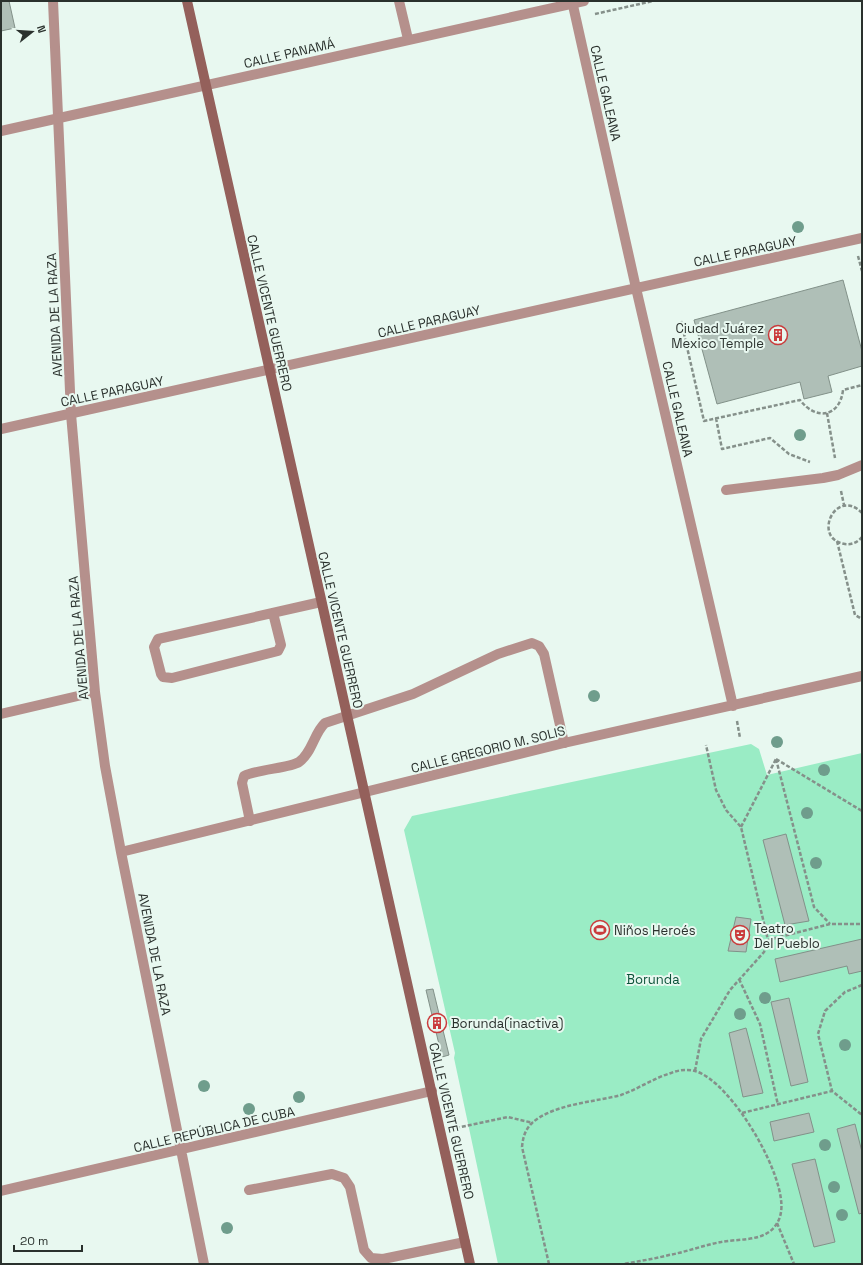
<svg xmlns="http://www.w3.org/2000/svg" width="863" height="1265" viewBox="0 0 863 1265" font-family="'Space Grotesk',sans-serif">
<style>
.green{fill:#9aecc5}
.building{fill:#afbfb7;stroke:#829189}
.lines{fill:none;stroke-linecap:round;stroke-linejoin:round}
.path{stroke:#85908a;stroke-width:2.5;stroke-dasharray:4 2;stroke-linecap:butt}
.service{stroke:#b5908c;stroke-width:10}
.minor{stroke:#b5908c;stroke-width:10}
.tertiary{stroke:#b5908c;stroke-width:10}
.secondary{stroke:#94605b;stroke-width:10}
.tree{fill:#6f9d8c}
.labels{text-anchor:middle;stroke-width:4;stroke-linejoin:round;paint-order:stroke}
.street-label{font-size:13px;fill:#2a312d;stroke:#e8f8f0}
.poi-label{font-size:13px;fill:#2a312d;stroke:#e8f8f0;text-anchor:start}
.park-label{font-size:13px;fill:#0c533a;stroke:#e8f8f0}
</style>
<rect width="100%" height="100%" fill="#e8f8f0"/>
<path class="green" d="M751 744 759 749 767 775 862 753V1264H498L454 1058 455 1053 404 830 412 816Z"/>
<path class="building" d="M1 1H9L15 28 1 31Z
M843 280 862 351V366L828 376 832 392 804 399 800 382 717 404 694 320Z
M786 834 809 921 785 925 763 840Z
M736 917 751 919 746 952 728 951Z
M862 939V971L849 974 847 966 780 982 775 959Z
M433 989 449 1055 442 1057 426 990Z
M789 998 808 1082 791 1086 771 1002Z
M746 1028 763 1093 743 1097 729 1033Z
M809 1113 814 1132 774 1141 770 1122Z
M855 1124 862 1152V1213L859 1214 837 1129Z
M815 1159 835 1242 814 1247 792 1164Z"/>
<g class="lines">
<path class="path" d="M595 14 653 1
M858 256 862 271
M681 321 704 421 800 400C816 421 840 417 843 390L862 385
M827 413 835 458
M716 418 722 449 770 438 789 454 810 462
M841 491 844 505
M862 513C836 486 811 539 845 544 852 545 858 542 862 537
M837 541 855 615 862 619
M737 721 740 738
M776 759 814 907 830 924
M776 759 862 811
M741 827 776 759
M768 940 830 924H862
M739 979 760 1024 778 1105
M862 985 845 992 825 1011 818 1034 832 1091 862 1115
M695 1071 701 1039 730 990 764 952 768 940 741 827 726 810 716 790 706 745
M742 1113 832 1091
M456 1128 508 1117 533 1123
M777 1223 794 1264
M549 1264 522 1147C523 1137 525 1130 532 1123 553 1104 595 1102 621 1095 638 1089 654 1078 671 1073 678 1070 687 1069 695 1071 731 1081 787 1176 781 1212 780 1220 775 1228 769 1232 756 1241 736 1239 721 1242 704 1245 686 1252 669 1255 654 1259 639 1261 624 1264"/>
<path class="service" d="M399 1 408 39
M726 490 823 478 838 475 862 465
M273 613 281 645 278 651 172 678 163 677 161 674 154 647 158 639 321 602
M250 821 242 783 244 776C259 769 290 768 299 762 312 753 314 733 325 723L413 694 498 654 532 643 539 646 544 654 564 743
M249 1190 332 1174 344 1178 350 1187 364 1250 371 1258 383 1259 465 1242"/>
<path class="minor" d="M53 1 71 414 95 692 105 766 121 852 204 1264
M572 1 636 288 733 706
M1 429 862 238
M1 714 95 692
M121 852 564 743 862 676
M1 1191 432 1091"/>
<path class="tertiary" d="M1 131 584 1"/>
<path class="secondary" d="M187 1 470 1264"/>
</g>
<g class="tree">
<circle cx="798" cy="227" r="6"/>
<circle cx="800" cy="435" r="6"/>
<circle cx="594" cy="696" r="6"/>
<circle cx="777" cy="742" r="6"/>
<circle cx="824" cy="770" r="6"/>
<circle cx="807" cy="813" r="6"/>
<circle cx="816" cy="863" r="6"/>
<circle cx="765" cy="998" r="6"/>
<circle cx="740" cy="1014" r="6"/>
<circle cx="845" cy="1045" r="6"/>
<circle cx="204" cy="1086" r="6"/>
<circle cx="299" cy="1097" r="6"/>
<circle cx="249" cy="1109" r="6"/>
<circle cx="825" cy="1145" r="6"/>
<circle cx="834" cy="1187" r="6"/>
<circle cx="842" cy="1215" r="6"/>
<circle cx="227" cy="1228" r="6"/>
</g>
<defs>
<g id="building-ring" transform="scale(1)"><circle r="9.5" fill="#e8f8f0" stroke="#ca3b3c" stroke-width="1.5"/><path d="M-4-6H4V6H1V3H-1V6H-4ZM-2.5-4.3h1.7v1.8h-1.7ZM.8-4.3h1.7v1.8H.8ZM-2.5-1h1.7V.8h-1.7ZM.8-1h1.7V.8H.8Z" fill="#ca3b3c"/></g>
<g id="stadium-ring" transform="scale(1)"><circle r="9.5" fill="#e8f8f0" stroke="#ca3b3c" stroke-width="1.5"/><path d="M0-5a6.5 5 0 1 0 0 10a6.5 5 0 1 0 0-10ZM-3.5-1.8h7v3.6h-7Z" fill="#ca3b3c"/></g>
<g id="theatre-ring" transform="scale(1)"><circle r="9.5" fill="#e8f8f0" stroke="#ca3b3c" stroke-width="1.5"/><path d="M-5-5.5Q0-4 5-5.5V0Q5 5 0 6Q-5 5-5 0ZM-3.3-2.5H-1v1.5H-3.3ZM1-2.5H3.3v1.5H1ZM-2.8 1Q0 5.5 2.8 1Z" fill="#ca3b3c"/></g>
</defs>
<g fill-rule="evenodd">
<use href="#building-ring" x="778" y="335"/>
<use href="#stadium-ring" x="600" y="930"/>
<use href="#theatre-ring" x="740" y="935"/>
<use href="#building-ring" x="437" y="1023"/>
</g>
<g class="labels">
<g class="street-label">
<text transform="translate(289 53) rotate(-13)" y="5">CALLE PANAMÁ</text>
<text transform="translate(606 93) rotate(77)" y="5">CALLE GALEANA</text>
<text transform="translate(745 251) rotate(-12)" y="5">CALLE PARAGUAY</text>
<text transform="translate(270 313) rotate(77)" y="5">CALLE VICENTE GUERRERO</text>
<text transform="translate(54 315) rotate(-93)" y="5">AVENIDA DE LA RAZA</text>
<text transform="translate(429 321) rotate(-13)" y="5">CALLE PARAGUAY</text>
<text transform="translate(112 391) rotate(-12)" y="5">CALLE PARAGUAY</text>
<text transform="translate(678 409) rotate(77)" y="5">CALLE GALEANA</text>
<text transform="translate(341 630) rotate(77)" y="5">CALLE VICENTE GUERRERO</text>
<text transform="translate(78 638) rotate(-95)" y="5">AVENIDA DE LA RAZA</text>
<text transform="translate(488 749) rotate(-14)" y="5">CALLE GREGORIO M. SOLIS</text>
<text transform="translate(155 954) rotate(79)" y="5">AVENIDA DE LA RAZA</text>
<text transform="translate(452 1121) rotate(77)" y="5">CALLE VICENTE GUERRERO</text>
<text transform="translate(214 1129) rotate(-13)" y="5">CALLE REPÚBLICA DE CUBA</text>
</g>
<g class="poi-label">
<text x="764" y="333" text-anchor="end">Ciudad Juárez<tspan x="764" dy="15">Mexico Temple</tspan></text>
<text x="754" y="933">Teatro<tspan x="754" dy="15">Del Pueblo</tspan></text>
<text x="614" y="935">Niños Heroés</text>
<text x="451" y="1028">Borunda(inactiva)</text>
</g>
<g class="park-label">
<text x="653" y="984">Borunda</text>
</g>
</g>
<rect width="863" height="1265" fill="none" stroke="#2a312d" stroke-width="4"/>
<g transform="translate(32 32) rotate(73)" stroke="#e8f8f0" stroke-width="3" paint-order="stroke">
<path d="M0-3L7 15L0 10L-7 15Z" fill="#2a312d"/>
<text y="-6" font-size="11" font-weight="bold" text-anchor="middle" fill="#2a312d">N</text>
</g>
<path d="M14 1245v6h68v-6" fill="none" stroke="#2a312d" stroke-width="2"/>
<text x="20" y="1245" font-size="12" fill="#2a312d" stroke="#e8f8f0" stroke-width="3" paint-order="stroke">20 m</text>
</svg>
